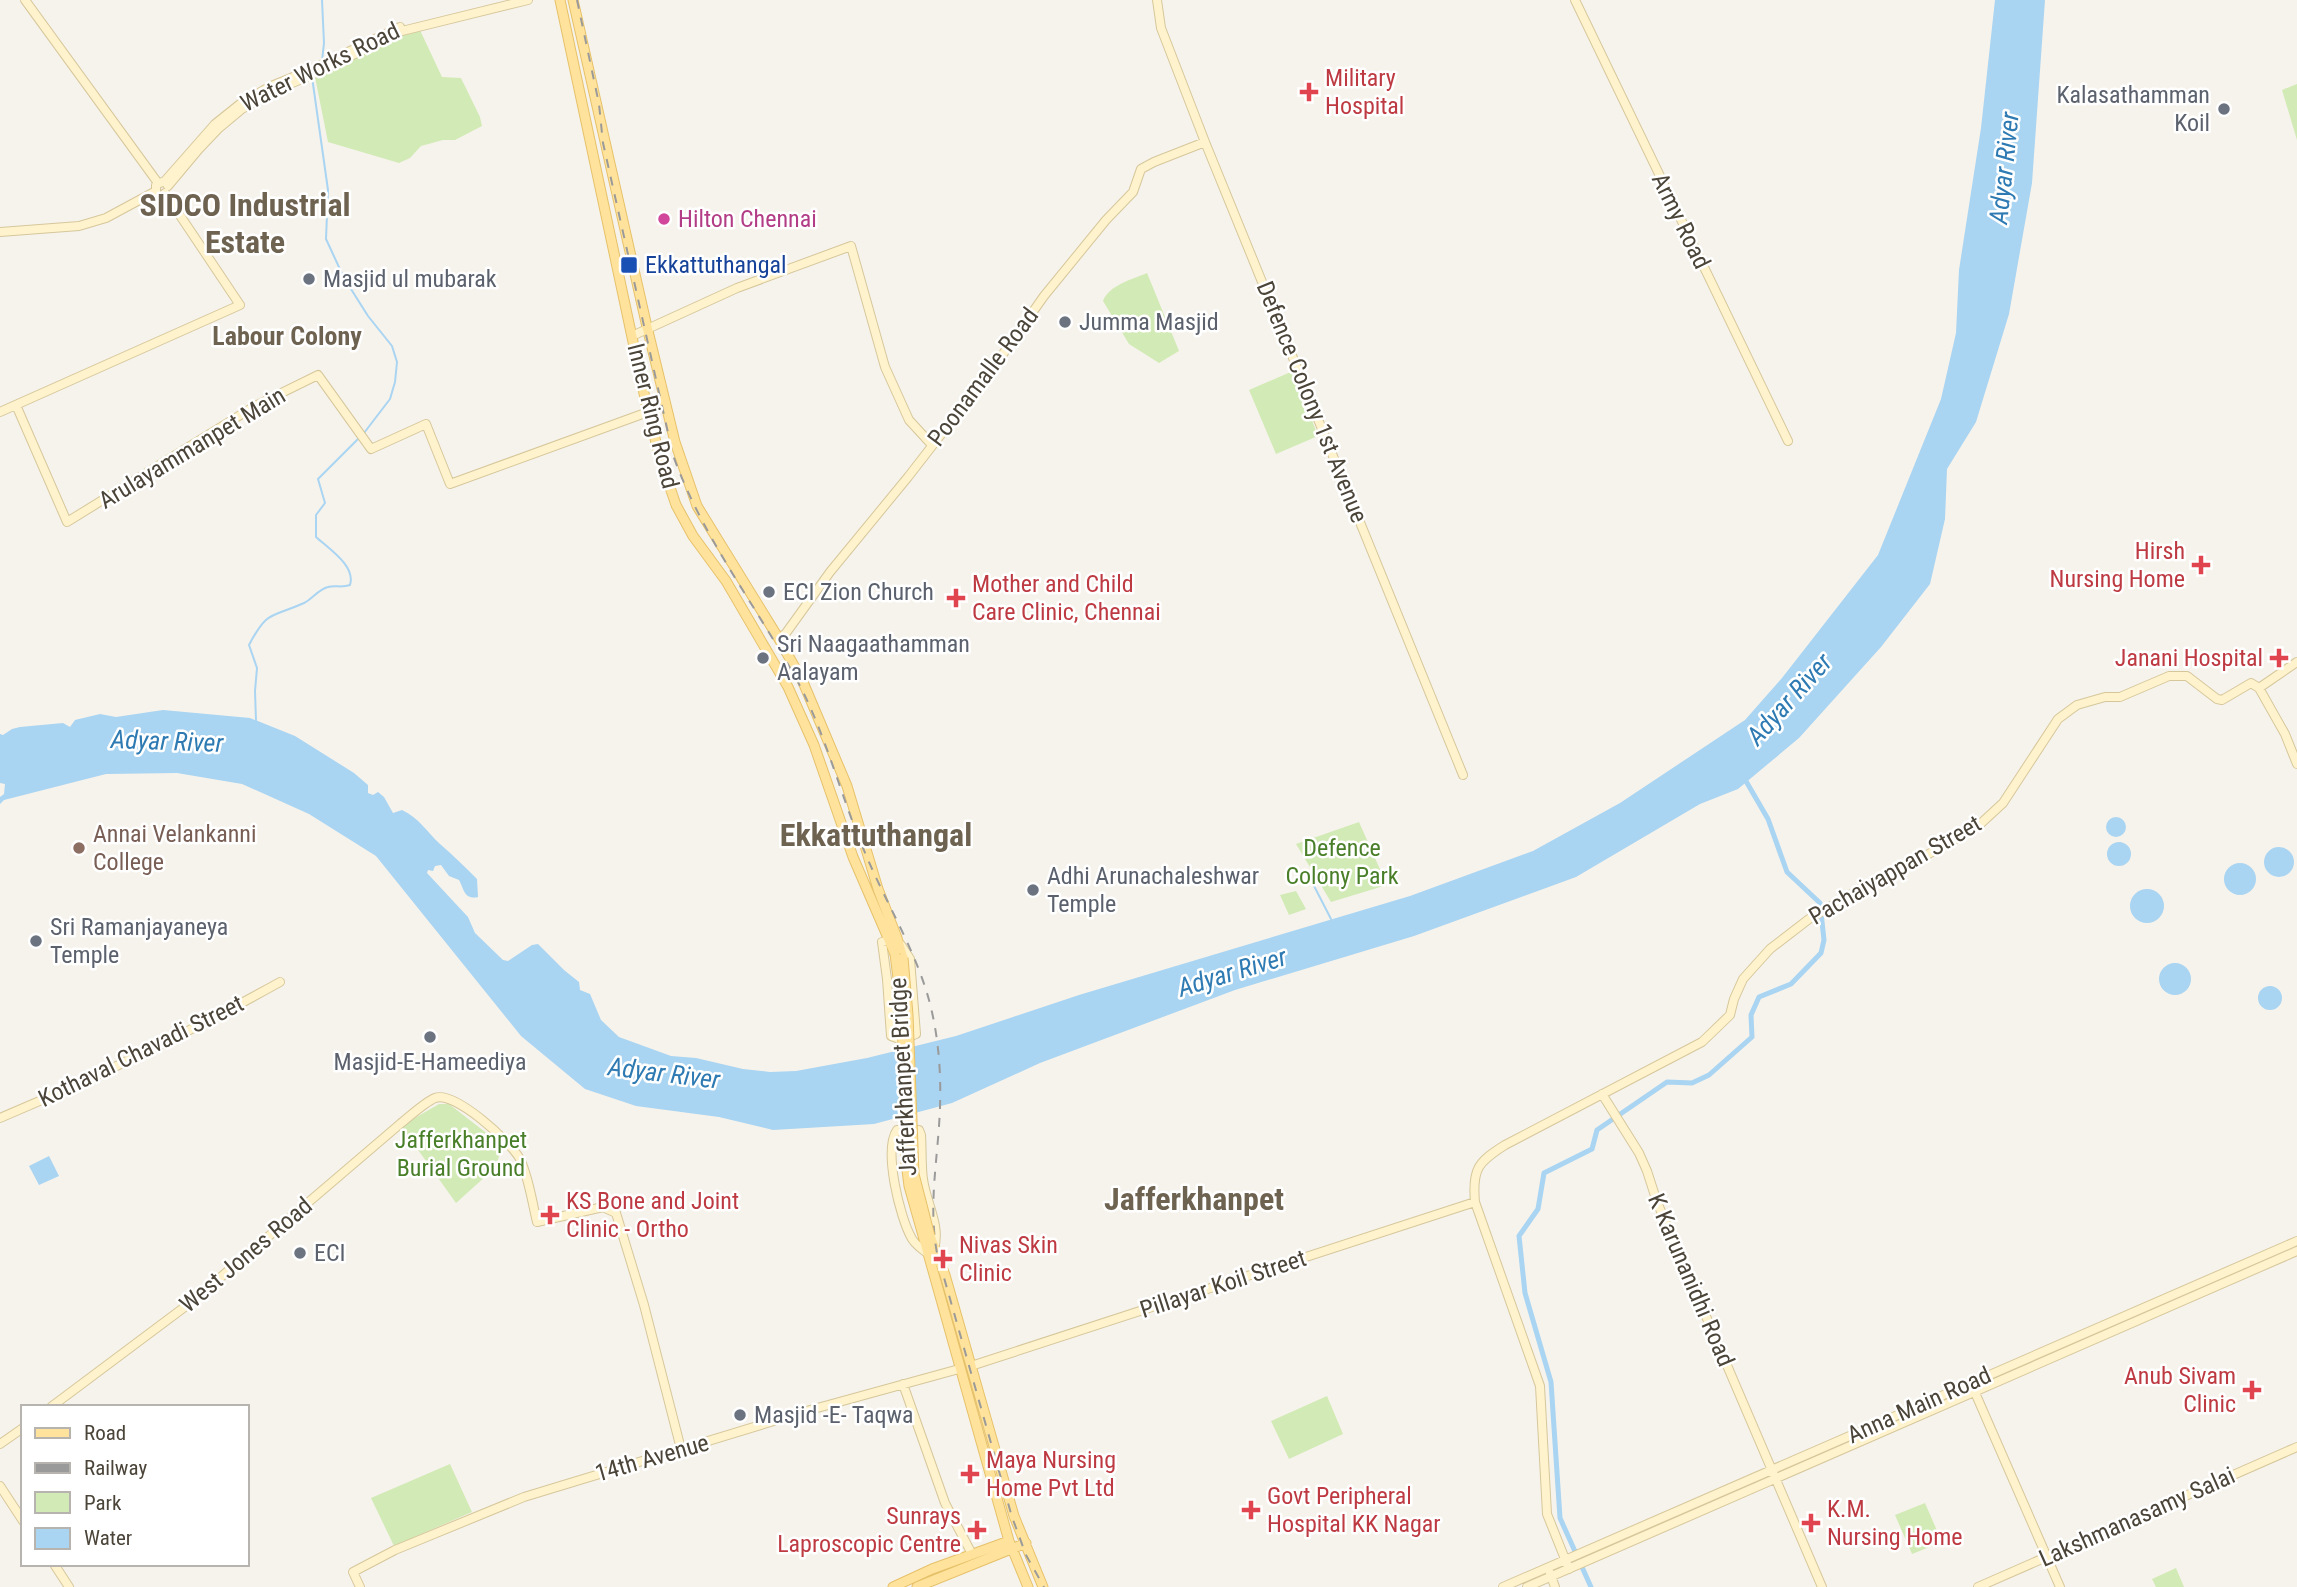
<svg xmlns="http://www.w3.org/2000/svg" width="2297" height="1587" viewBox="0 0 2297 1587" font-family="'Roboto Condensed',sans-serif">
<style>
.green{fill:#d2eab5}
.water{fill:#a9d4f2}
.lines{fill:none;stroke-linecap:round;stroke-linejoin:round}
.stream{stroke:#a9d4f2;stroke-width:2}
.canal{stroke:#a9d4f2;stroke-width:5}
.secondary-casing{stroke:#d6c79b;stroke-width:10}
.primary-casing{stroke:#e6c16a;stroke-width:11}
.secondary{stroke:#fff3cd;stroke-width:8}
.primary{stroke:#ffe39c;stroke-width:9}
.rail{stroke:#9a9a9a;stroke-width:2;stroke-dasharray:9 9;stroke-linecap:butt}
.primary-bridge-casing{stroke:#e6c16a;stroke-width:11;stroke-linecap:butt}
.primary-bridge{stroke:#ffe39c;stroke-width:9}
.health-dot{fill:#e0444e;stroke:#fff;stroke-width:2.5}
.worship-dot{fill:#6b7280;stroke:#fff;stroke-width:2.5}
.hotel-dot{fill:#d1479c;stroke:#fff;stroke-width:2.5}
.transit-dot{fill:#1a4fb4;stroke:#fff;stroke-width:2.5}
.education-dot{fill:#8d6e63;stroke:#fff;stroke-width:2.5}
.labels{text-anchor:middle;stroke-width:5;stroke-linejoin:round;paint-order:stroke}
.street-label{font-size:24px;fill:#4b4439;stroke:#fff}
.health-label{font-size:24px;fill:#be3a42;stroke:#fff;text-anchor:start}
.worship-label{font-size:24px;fill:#5b616d;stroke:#fff;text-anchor:start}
.hotel-label{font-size:24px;fill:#b23c85;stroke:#fff;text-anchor:start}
.transit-label{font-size:24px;fill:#164399;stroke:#fff;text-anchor:start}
.education-label{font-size:24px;fill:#785e54;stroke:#fff;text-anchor:start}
.park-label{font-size:24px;fill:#4a7f2a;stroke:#fff}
.water-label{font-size:26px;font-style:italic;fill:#2e7ab2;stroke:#fff}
.neighbourhood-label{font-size:26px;font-weight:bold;fill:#6e6250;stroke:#fff}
.district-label{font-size:32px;font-weight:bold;fill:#6e6250;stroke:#fff}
</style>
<rect width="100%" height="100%" fill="#f6f3ec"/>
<path class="green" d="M419 28 442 77 461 78 480 117 482 126 455 140H443L421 146 410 158 399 163 328 142 315 77Z
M2297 84V140L2282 90Z
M1147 273 1179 351 1159 363 1129 344 1103 301C1109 285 1133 279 1147 273Z
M1293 371 1318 436 1276 454 1249 390Z
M1359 822 1387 885 1331 902 1296 844Z
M1296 891 1306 909 1289 915 1280 895Z
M439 1104H449L502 1145 496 1167 456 1203 401 1126Z
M1327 1396 1343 1434 1289 1459 1271 1421Z
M450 1464 472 1512 394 1546 371 1498Z
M1925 1503 1942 1542 1912 1554 1895 1515Z
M2176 1568 2184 1587H2156L2152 1579Z"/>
<path class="water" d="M1995 0H2045L2032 183 2009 314 1976 422 1947 469 1945 519 1930 584 1881 647 1799 738 1738 789 1700 804 1576 877 1414 936 1235 990 1040 1063 952 1103 874 1124 773 1130 719 1117 636 1106 585 1089 521 1036 376 856 309 814 242 784 177 773 106 774 4 800 0 804V797L4 794 5 784 0 783V734L3 735 12 729 20 727 63 723 70 727 75 720 100 714 116 717 163 710 250 718 295 736 354 773 368 785V793L373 795 378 792 384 797 393 813 402 810C419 818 427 832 440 844 453 855 465 867 477 879L478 897C464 900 464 889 459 880L449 876 441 865 435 866 433 871 428 870 427 873 468 917 475 933 503 960 508 961 532 945 538 944 564 970 579 982 580 990 590 994 601 1020 619 1037 671 1056 696 1058 743 1069 770 1072 796 1071 867 1058 956 1036 1079 995 1410 896 1533 851 1620 803 1745 720 1782 678 1878 555 1941 399 1956 333 1959 270 1981 128Z
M2106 827a10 10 0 1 1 20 0a10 10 0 1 1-20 0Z
M2107 854a12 12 0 1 1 24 0a12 12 0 1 1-24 0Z
M2264 862a15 15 0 1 1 30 0a15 15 0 1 1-30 0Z
M2224 879a16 16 0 1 1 32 0a16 16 0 1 1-32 0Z
M2130 906a17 17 0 1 1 34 0a17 17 0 1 1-34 0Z
M2159 979a16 16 0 1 1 32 0a16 16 0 1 1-32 0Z
M2258 998a12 12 0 1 1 24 0a12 12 0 1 1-24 0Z
M49 1156 59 1176 39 1185 29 1166Z"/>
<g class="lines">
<path class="stream" d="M322 0 324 43 322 61
M312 77 328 190 326 239 344 278 368 316 392 346 397 362 395 382 390 399 364 433
M256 721 255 691 257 668 249 645C268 609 271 618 304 603 312 599 319 589 328 587 335 585 342 588 350 585 356 566 329 549 316 537V515L325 503 318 479 360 437
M1312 882 1331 919"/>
<path class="canal" d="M1591 1587 1560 1518 1551 1382 1525 1293 1519 1236 1538 1209 1544 1173 1592 1149 1597 1130 1667 1082 1692 1083 1709 1075 1752 1037 1751 1015 1759 997 1791 984 1821 953 1824 940 1820 903 1787 872 1768 819 1743 776"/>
<g class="secondary-casing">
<path id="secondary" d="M25 0 158 183
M1157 0 1161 28 1205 142 1463 775
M1575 0 1788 441
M164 182 215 124 240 104 269 87 308 71 400 27
M168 186 199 149 218 129 242 109 278 89 316 73 402 31 528 0
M0 232 79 226 106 218 156 191V185L162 182
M632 336 737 288 851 246 885 367 909 420 932 445
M16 405 67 522 255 406 318 375 371 449 426 424 450 484 648 412
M0 412 240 305 165 193
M779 639 786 633 830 572 908 477 998 361 1044 296 1106 220 1133 192 1141 169 1154 162 1205 142
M2259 688 2285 734 2297 764
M2259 688 2297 662
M890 940 882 942 887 979 891 1036 902 1040 916 1034 910 959 901 945
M1602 1094 1639 1153 1647 1171 1657 1202 1822 1587
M0 1118C96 1078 190 1032 280 982
M927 1253C921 1248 914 1244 911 1237 900 1217 883 1150 897 1130H919L921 1135C922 1149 921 1165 923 1179 926 1203 941 1225 934 1249
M971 1366 1475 1202
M903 1384 945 1503 972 1554
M1973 1388 2060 1587
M51 1407 194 1300 400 1124C409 1117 425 1102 435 1098 454 1090 511 1142 520 1159 529 1178 532 1202 537 1222L603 1207 616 1213 644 1305 681 1449
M0 1444 23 1428
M0 1486 23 1521
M54 1564 69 1587
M1569 1569 1547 1514 1540 1386 1475 1202C1472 1169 1478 1162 1505 1145L1702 1042 1730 1015 1734 999 1743 979 1770 949 1809 919 1877 879 1916 861 1977 827 2003 803 2058 719 2077 705 2105 697H2120L2169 676H2187L2217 699 2222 700 2251 683 2259 688
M1550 1573 1555 1587
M360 1587 353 1572 395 1550 524 1497 810 1410 959 1369
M1503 1587 2297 1241
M1527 1587 2297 1251
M1978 1587 2297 1447"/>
</g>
<g class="primary-casing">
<path id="primary" d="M560 0 648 412 661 461 676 505 693 536 726 581 788 687 814 745 853 857 895 954
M573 0 647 327 675 442 697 506 779 639 803 682 847 786 878 889 897 938 903 958
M930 1236 945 1275 1014 1516 1043 1587
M924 1239 1009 1541 1028 1587
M893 1587 932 1569 1009 1541
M917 1587 1026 1543"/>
</g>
<use href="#secondary" class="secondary"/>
<use href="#primary" class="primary"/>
<path class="rail" d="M577 0 599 104 603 143 673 455C702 537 757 607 798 682 827 737 841 798 866 855 886 903 915 949 929 1000 940 1041 942 1084 939 1126 936 1169 929 1210 937 1253L1012 1517 1026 1555 1044 1587"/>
<g class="primary-bridge-casing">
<path id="primary-bridge" d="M895 954 902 1010 906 1162 909 1186 924 1239
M903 958 908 1015 914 1174 930 1236"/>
</g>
<use href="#primary-bridge" class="primary-bridge"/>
</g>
<g class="health-dot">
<path d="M1305.5 81.5h7v7h7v7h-7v7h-7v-7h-7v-7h7z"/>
<path d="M2197.5 554.5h7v7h7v7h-7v7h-7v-7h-7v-7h7z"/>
<path d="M952.5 587.5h7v7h7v7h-7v7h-7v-7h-7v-7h7z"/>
<path d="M2275.5 647.5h7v7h7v7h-7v7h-7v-7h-7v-7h7z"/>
<path d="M546.5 1204.5h7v7h7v7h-7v7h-7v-7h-7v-7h7z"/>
<path d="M939.5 1248.5h7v7h7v7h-7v7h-7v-7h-7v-7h7z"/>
<path d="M2248.5 1379.5h7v7h7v7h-7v7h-7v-7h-7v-7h7z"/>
<path d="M966.5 1463.5h7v7h7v7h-7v7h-7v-7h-7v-7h7z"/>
<path d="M1247.5 1499.5h7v7h7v7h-7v7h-7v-7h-7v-7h7z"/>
<path d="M1807.5 1512.5h7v7h7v7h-7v7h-7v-7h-7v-7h7z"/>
<path d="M973.5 1519.5h7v7h7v7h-7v7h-7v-7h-7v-7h7z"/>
</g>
<g class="worship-dot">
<circle cx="2224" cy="109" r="7"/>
<circle cx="309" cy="279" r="7"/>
<circle cx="1065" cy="322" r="7"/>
<circle cx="769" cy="592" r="7"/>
<circle cx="763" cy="658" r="7"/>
<circle cx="1033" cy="890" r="7"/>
<circle cx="36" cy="941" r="7"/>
<circle cx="430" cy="1037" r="7"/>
<circle cx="300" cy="1253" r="7"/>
<circle cx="740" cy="1415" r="7"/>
</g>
<circle class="hotel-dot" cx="664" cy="219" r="7"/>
<rect class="transit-dot" x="620" y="256" width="18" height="18" rx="3.5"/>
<circle class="education-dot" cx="79" cy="848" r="7"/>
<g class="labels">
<g class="street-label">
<text transform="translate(320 67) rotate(-26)" y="8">Water Works Road</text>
<text transform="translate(1681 221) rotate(64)" y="8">Army Road</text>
<text transform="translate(983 377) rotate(-53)" y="8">Poonamalle Road</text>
<text transform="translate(1312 402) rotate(68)" y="8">Defence Colony 1st Avenue</text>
<text transform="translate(653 416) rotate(76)" y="8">Inner Ring Road</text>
<text transform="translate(192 448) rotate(-31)" y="8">Arulayammanpet Main</text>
<text transform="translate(1895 870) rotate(-30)" y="8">Pachaiyappan Street</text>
<text transform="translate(141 1051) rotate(-26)" y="8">Kothaval Chavadi Street</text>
<text transform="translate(903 1077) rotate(-93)" y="8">Jafferkhanpet Bridge</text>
<text transform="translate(246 1255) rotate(-40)" y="8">West Jones Road</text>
<text transform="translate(1691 1280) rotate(67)" y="8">K Karunanidhi Road</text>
<text transform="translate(1223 1284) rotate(-18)" y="8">Pillayar Koil Street</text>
<text transform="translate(1919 1405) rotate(-24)" y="8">Anna Main Road</text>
<text transform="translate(652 1458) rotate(-16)" y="8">14th Avenue</text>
<text transform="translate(2137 1517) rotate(-24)" y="8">Lakshmanasamy Salai</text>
</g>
<g class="health-label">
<text x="1325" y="86">Military<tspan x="1325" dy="28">Hospital</tspan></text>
<text x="2185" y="559" text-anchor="end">Hirsh<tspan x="2185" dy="28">Nursing Home</tspan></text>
<text x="972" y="592">Mother and Child<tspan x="972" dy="28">Care Clinic, Chennai</tspan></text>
<text x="2263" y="666" text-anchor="end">Janani Hospital</text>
<text x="566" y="1209">KS Bone and Joint<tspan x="566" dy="28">Clinic - Ortho</tspan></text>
<text x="959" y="1253">Nivas Skin<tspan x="959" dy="28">Clinic</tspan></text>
<text x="2236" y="1384" text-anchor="end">Anub Sivam<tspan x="2236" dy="28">Clinic</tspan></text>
<text x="986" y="1468">Maya Nursing<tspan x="986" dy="28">Home Pvt Ltd</tspan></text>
<text x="1267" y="1504">Govt Peripheral<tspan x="1267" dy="28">Hospital KK Nagar</tspan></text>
<text x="1827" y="1517">K.M.<tspan x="1827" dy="28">Nursing Home</tspan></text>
<text x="961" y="1524" text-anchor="end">Sunrays<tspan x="961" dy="28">Laproscopic Centre</tspan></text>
</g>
<g class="worship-label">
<text x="2210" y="103" text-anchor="end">Kalasathamman<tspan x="2210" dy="28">Koil</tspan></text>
<text x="323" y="287">Masjid ul mubarak</text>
<text x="1079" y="330">Jumma Masjid</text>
<text x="783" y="600">ECI Zion Church</text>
<text x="777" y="652">Sri Naagaathamman<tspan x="777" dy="28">Aalayam</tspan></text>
<text x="1047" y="884">Adhi Arunachaleshwar<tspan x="1047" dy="28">Temple</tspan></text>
<text x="50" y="935">Sri Ramanjayaneya<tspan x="50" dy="28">Temple</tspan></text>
<text x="430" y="1070" text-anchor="middle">Masjid-E-Hameediya</text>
<text x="314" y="1261">ECI</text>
<text x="754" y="1423">Masjid -E- Taqwa</text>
</g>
<g class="hotel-label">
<text x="678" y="227">Hilton Chennai</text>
</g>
<g class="transit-label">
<text x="645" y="273">Ekkattuthangal</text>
</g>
<g class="education-label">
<text x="93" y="842">Annai Velankanni<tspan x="93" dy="28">College</tspan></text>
</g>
<g class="park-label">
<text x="1342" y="856">Defence<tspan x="1342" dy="28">Colony Park</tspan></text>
<text x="461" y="1148">Jafferkhanpet<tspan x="461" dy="28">Burial Ground</tspan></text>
</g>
<g class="water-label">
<text transform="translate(2004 168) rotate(-84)" y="9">Adyar River</text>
<text transform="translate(1789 699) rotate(-48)" y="9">Adyar River</text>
<text transform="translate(167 741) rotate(2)" y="9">Adyar River</text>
<text transform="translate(1232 972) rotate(-17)" y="9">Adyar River</text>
<text transform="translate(664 1073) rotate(7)" y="9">Adyar River</text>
</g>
<g class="neighbourhood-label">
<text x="287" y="345">Labour Colony</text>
</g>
<g class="district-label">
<text x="245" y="216">SIDCO Industrial<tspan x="245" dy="37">Estate</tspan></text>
<text x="876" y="846">Ekkattuthangal</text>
<text x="1194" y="1210">Jafferkhanpet</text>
</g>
</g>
<rect x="21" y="1405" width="228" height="161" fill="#ffffff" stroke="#b7b4b0" stroke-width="2"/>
<rect x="35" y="1428" width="35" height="10" fill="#ffe39c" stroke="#b7b4b0" stroke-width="2"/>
<text x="84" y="1440" font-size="21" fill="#4b4439">Road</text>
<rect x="35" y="1463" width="35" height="10" fill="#9a9a9a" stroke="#b7b4b0" stroke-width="2"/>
<text x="84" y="1475" font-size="21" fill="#4b4439">Railway</text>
<rect x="35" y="1492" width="35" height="21" fill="#d2eab5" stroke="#b7b4b0" stroke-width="2"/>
<text x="84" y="1510" font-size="21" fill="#4b4439">Park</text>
<rect x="35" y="1528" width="35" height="21" fill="#a9d4f2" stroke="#b7b4b0" stroke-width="2"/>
<text x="84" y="1545" font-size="21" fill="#4b4439">Water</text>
</svg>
